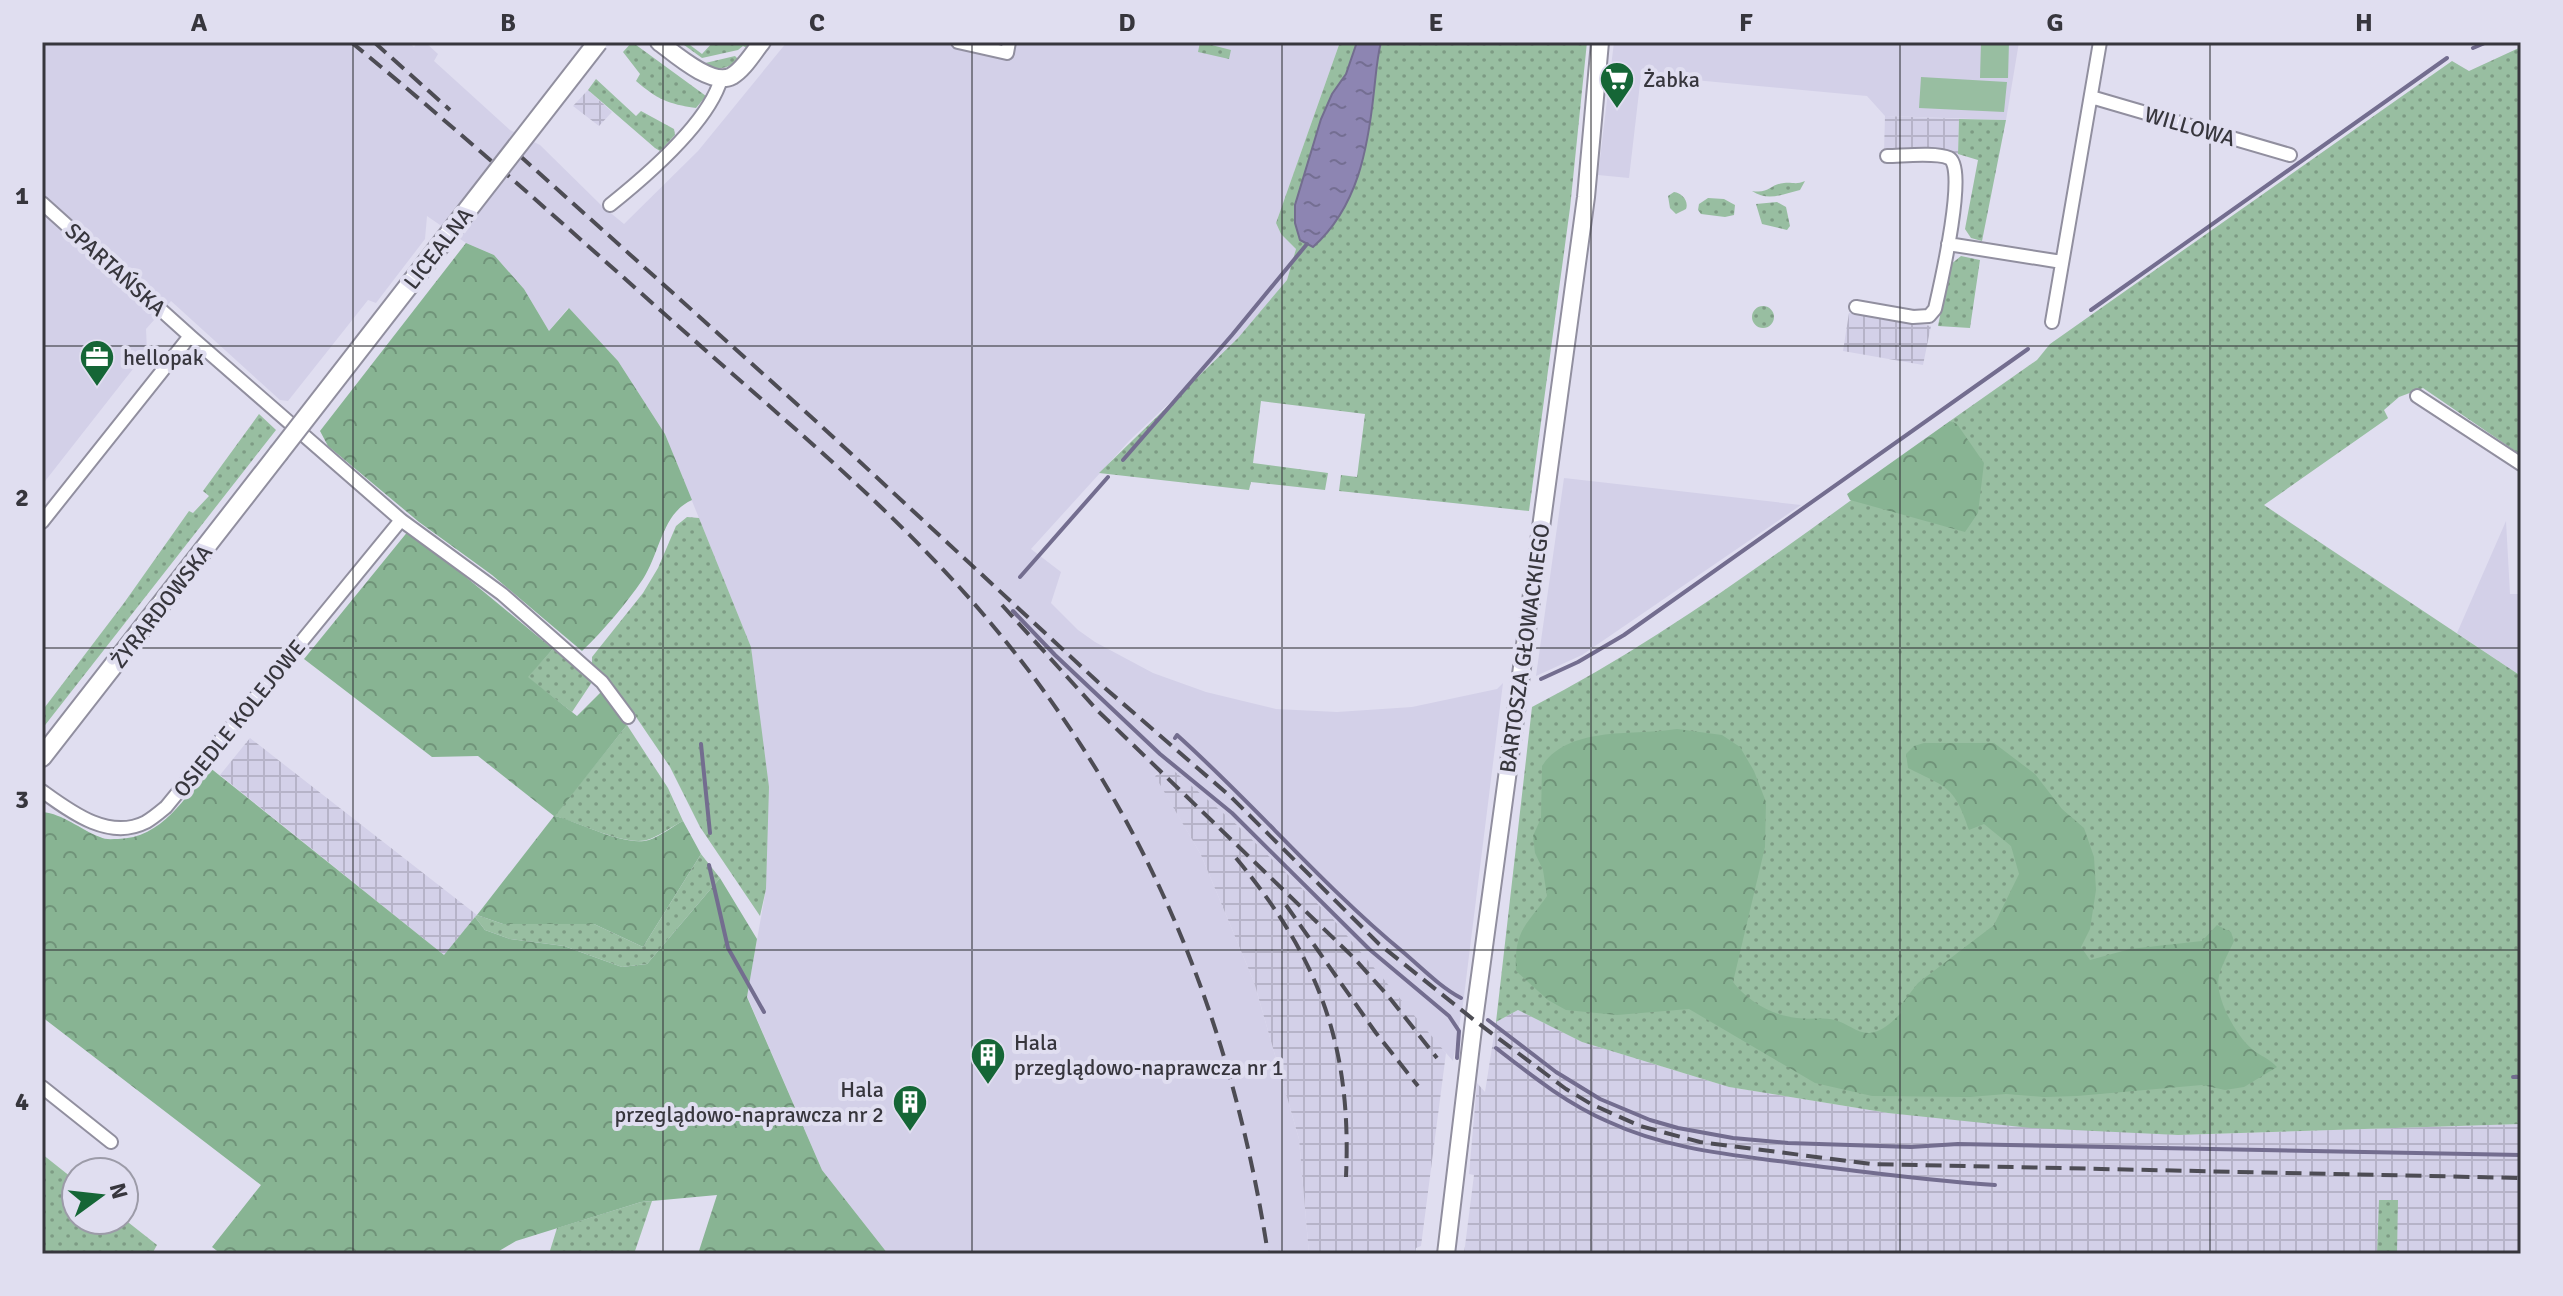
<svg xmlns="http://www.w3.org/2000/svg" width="2563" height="1296" viewBox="0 0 2563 1296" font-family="Signika,sans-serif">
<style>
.built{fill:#d3d0e8}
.industrial{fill:url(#industrial-grid)}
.grass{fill:url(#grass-dots)}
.forest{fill:url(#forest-crowns)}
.pitch{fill:#98bea1}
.water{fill:url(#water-ripples);stroke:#736d8f;stroke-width:2}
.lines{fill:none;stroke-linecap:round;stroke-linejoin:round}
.stream{stroke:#736d8f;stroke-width:4}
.minor-casing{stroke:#918f9f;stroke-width:16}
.tertiary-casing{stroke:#918f9f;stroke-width:20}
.secondary-casing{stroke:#918f9f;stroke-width:22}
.minor{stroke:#fff;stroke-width:12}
.tertiary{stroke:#fff;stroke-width:16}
.secondary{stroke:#fff;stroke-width:18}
.rail{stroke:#4d4c54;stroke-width:4;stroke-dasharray:16 8;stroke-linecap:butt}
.secondary-bridge-casing{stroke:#918f9f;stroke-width:22;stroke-linecap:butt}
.secondary-bridge{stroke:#fff;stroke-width:18}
.grid{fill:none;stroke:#37363d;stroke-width:2;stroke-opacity:0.55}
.labels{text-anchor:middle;stroke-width:8;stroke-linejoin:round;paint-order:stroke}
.poi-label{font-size:22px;fill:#37363d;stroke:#e0def0;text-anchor:start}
.street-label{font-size:22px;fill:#37363d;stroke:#e0def0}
.neatline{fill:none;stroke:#37363d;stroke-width:3}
.grid-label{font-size:26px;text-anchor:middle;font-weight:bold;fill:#37363d}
</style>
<defs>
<pattern id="industrial-grid" width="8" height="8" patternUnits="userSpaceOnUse" patternTransform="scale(2)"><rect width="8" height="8" fill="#d3d0e8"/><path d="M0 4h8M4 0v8" fill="none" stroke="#b6b3c8"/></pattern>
<pattern id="grass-dots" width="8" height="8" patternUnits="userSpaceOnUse" patternTransform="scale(2)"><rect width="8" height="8" fill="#98bea1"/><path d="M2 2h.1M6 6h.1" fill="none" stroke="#7d9b84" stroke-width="1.8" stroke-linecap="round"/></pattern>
<pattern id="forest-crowns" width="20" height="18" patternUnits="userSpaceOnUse" patternTransform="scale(2)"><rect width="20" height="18" fill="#88b493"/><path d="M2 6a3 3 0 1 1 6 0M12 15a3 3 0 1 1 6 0" fill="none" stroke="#709379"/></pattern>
<pattern id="water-ripples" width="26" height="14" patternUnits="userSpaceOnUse" patternTransform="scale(2)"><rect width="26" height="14" fill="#8d85b2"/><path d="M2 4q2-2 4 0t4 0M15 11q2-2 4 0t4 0" fill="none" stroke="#746e92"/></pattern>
</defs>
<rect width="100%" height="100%" fill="#e0def0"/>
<path class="built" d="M42 42H408L414 47 418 42H425L438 54 434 61 510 130 540 145 601 205 624 224 698 151 787 42H1340L1276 223 1281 234 1296 249 1287 280 1238 338 1130 440 1031 549 1061 572 1051 603 1078 630 1095 642 1153 673 1206 692 1276 709 1337 712 1412 707 1497 689 1503 683 1463 1004 1453 1061 1327 917 1236 824 1166 766 1155 775 1201 855 1254 982 1299 1139 1309 1254H888L822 1170 747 996 766 889 751 647 665 434 618 361 568 308 549 331 524 289 494 255 466 243 427 216 425 239 376 303 368 300 288 401 280 400 171 301 146 329 147 351 42 485Z
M1614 42H2019L2006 120 1885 116 1867 96 1641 75 1629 178 1598 175Z
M1564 478 1801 505 1582 655 1536 676Z
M2506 521 2510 594H2521V676L2457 633Z"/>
<path class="industrial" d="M588 90 612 112 599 126 573 106Z
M1885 116 1959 119 1958 154 1884 152Z
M1849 313 1931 326 1923 365 1843 351Z
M250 738 477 915 444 955 220 775Z
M1167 765 1236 824 1332 918 1446 1053 1421 1246 1416 1248 1415 1254H1309L1299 1139 1254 982 1201 855 1155 776Z
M1518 1010 1582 1042 1729 1087 1888 1113 2178 1135 2521 1124V1254H1464L1474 1175 1469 1174 1477 1083 1485 1092 1496 1022Z"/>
<path class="grass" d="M632 42 706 96 696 108C668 104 657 99 636 81L640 74 623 52Z
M680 42H686L702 54 713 42 751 43 747 48 743 46 738 50 702 58Z
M1200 42 1231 50 1229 59 1198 52Z
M1340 42H1587L1570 208 1529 511 1339 491 1341 475 1357 477 1365 414 1261 401 1253 463 1328 473 1325 490 1251 482 1249 490 1099 473 1238 338 1287 280 1296 249 1281 234 1276 223Z
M2521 47V455L2423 388 2399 397 2384 410 2388 418 2264 505 2521 676V1124L2178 1135 2031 1128 1888 1113 1729 1087 1582 1042 1518 1010 1496 1022 1532 707C1683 629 1818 522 1956 425L1950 421 2037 360 2050 344 2452 61 2469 71Z
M735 56 738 59C726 71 716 70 701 64Z
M596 79 636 116 641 111 674 129 675 135 660 151 655 148 588 90Z
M1959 119 2006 120 1982 241 1971 238 1965 229 1978 160 1958 154Z
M1805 181 1800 190C1783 194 1768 202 1752 191 1770 194 1770 184 1784 183 1793 182 1796 185 1805 181Z
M1674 192C1682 193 1689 201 1686 209L1676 214 1670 208 1668 196Z
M1708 198 1724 199 1735 205 1734 215 1725 217 1701 214 1698 210 1699 204Z
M1777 202 1786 207 1790 226 1787 230 1762 224 1756 204Z
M1961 256 1980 260 1970 328 1938 326 1950 265Z
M1752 317a11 11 0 1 1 22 0a11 11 0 1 1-22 0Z
M259 414 276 430 42 729V708L45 707 124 603 189 511 193 513 209 496 203 491Z
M687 517 699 518 751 647 769 787 766 889 760 916 700 827 670 767 630 708 592 663V657L643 593 658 568 676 526Z
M553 649 592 682 572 712 527 677Z
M627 725 668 788 683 821C673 826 662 834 650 839 627 848 579 822 554 816Z
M701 854 720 878 647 964 622 967 564 946 510 939 485 930 475 917 477 915 503 924H594L643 947Z
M42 1154 76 1181V1220L124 1219 157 1245 152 1254H42Z
M2379 1200H2398L2397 1254H2377Z
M652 1201 634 1254H549L557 1228 641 1202Z"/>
<path class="forest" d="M466 243 494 255 524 289 549 331 569 308 618 361 665 434 692 500C662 513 660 553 643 579 626 604 604 630 582 651L492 575 419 522 328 446 320 431Z
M1950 421 1957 424 1984 463 1978 513 1965 532 1850 500 1847 494Z
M409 530 553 649 528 677 577 716 602 691 627 725 555 816C580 822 624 847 649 840 661 836 673 826 683 821L701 854 643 947 594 924H503L477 915 554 816 478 756 432 757 304 659Z
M1677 729 1722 735 1740 747 1754 771 1766 802 1765 847 1733 982C1748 1001 1771 1015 1797 1018 1809 1020 1822 1017 1835 1020 1847 1023 1858 1034 1870 1033 1882 1032 1893 1021 1901 1013L1900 1006 1918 983 1994 925 2019 874 2011 846 1984 824 1969 830C1954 785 1947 788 1908 768L1906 754 1914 746 1924 743H1994L2035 774 2062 809 2084 828 2094 857 2096 890 2090 929 2081 947 2090 960 2130 949 2202 941 2217 925 2231 932 2234 941C2229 952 2222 964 2219 976 2214 996 2236 1036 2252 1049 2260 1056 2269 1058 2277 1067L2244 1087 2225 1090 2202 1085 2077 1096 2044 1097 2006 1094 1970 1097 1872 1096 1815 1083 1689 1009 1617 1015 1566 1010 1548 1000 1516 971C1514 930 1526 926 1547 896L1543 870 1535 853 1533 836 1541 818 1542 766C1569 725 1635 736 1677 729Z
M209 767 444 955 475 917 485 930 510 939 564 946 622 967 647 964 720 878 757 939 747 997 822 1170 888 1254H698L717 1195 641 1202 516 1241 494 1254H221L212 1247 261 1185 42 1017V812C64 814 79 829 100 837 105 840 112 839 118 839 162 838 185 798 209 767Z"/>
<path class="pitch" d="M1981 42H2009L2008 78H1980Z
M1921 77 2007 82 2004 112 1919 108Z"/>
<path class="water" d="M1357 42H1381C1377 58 1376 74 1374 91 1368 148 1358 207 1313 247L1300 240 1295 223V205L1321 119 1332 94 1346 74Z"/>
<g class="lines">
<path class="stream" d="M2473 48 2487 42
M2091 310 2447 58
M1123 460 1232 335 1307 244
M1020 577 1108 477
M1013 611 1055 655 1160 754 1232 813 1369 949 1449 1016 1459 1031 1457 1058
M1541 679 1578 662 1624 635 2028 349
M1175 738 1177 735C1255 805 1323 886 1403 952 1422 968 1440 987 1461 998
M701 744 710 833
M709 865 728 948 764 1012
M1488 1020 1556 1072 1600 1099 1650 1120 1678 1128 1733 1138 1788 1143 1911 1147 1958 1144 2521 1155
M1496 1048C1532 1076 1567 1104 1609 1122 1669 1150 1735 1155 1800 1164 1865 1172 1929 1181 1995 1185
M2513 1077H2521"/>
<g class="minor-casing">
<path id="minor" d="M958 42 1007 53 1009 42
M2091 97 2290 155
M42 203 190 336 42 522
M610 205C645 177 708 124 721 79
M1948 244 2062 262
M1856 307 1913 317 1929 316 1935 309C1940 287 1968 167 1949 158 1936 152 1902 156 1887 156
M2052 322 2100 42
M190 336 401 520 502 594 602 682 628 717
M2417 396 2521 464
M42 791C71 812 109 841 146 822 153 818 160 812 166 807L401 520
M42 1087 111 1142"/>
</g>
<g class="tertiary-casing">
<path id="tertiary" d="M659 42C675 54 712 87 732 76 744 69 753 53 762 42
M1446 1254 1474 1020 1586 197 1600 42"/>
</g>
<g class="secondary-casing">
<path id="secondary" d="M42 757 278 454"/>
</g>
<use href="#minor" class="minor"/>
<use href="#tertiary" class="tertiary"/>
<use href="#secondary" class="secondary"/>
<path class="rail" d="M351 42C468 138 581 240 695 341 789 424 887 505 970 599 1137 788 1230 1006 1268 1254
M374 42 450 110
M519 155 819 424 1098 682 1231 797 1379 944 1474 1020 1566 1089 1591 1104 1640 1126 1700 1142 1871 1164 2521 1178
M1002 605 1098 711 1354 958 1389 997 1437 1058
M1236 858C1319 958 1352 1046 1346 1177
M1286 905 1376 1033 1418 1086"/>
<g class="secondary-bridge-casing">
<path id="secondary-bridge" d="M278 454 598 42"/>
</g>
<use href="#secondary-bridge" class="secondary-bridge"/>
</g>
<path class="grid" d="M353 42V1254M663 42V1254M972 42V1254M1282 42V1254M1591 42V1254M1900 42V1254M2210 42V1254M42 346H2521M42 648H2521M42 950H2521"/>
<defs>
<g id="supermarket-pin" transform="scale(1.8)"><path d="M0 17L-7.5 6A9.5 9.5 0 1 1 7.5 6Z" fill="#156636" stroke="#e0def0"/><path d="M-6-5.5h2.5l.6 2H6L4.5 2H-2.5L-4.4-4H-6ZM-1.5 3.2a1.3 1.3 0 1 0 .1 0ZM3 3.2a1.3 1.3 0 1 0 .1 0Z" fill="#fff"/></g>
<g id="office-pin" transform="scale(1.8)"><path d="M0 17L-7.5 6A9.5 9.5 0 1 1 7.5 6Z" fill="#156636" stroke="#e0def0"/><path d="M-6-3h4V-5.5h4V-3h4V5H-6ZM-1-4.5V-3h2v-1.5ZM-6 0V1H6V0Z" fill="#fff"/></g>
<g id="building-pin" transform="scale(1.8)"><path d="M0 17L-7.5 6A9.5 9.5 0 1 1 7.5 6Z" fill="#156636" stroke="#e0def0"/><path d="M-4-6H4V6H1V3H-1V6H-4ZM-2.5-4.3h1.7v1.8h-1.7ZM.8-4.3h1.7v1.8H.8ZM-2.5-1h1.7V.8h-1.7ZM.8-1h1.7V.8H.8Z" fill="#fff"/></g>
</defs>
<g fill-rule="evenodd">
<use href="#supermarket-pin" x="1617" y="79"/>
<use href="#office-pin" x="97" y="357"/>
<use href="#building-pin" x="988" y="1055"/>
<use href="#building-pin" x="910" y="1102"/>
</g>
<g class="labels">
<g class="poi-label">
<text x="1643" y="87">Żabka</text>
<text x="123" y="365">hellopak</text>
<text x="1014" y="1050">Hala<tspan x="1014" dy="25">przeglądowo-naprawcza nr 1</tspan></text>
<text x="884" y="1097" text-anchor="end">Hala<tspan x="884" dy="25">przeglądowo-naprawcza nr 2</tspan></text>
</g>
<g class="street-label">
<text transform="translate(2190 126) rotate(16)" y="8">WILLOWA</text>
<text transform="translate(438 248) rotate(-52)" y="8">LICEALNA</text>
<text transform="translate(116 269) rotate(42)" y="8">SPARTAŃSKA</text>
<text transform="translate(161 606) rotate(-52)" y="8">ŻYRARDOWSKA</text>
<text transform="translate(1524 648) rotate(-82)" y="8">BARTOSZA GŁOWACKIEGO</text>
<text transform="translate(239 718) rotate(-51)" y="8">OSIEDLE KOLEJOWE</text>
</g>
</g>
<rect width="2563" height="1296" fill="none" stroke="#e0def0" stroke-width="88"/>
<g transform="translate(100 1196) rotate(75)"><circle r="38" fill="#e0def0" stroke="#9c9ba8" stroke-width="2"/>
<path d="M0-6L14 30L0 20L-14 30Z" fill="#156636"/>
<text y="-12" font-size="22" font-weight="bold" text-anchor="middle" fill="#37363d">N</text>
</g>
<rect x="44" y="44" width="2475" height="1208" class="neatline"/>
<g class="grid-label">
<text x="199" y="31">A</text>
<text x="508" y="31">B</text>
<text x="817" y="31">C</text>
<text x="1127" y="31">D</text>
<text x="1436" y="31">E</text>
<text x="1746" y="31">F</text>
<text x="2055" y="31">G</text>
<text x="2364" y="31">H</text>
<text x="22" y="204">1</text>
<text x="22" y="506">2</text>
<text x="22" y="808">3</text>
<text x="22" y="1110">4</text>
</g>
</svg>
